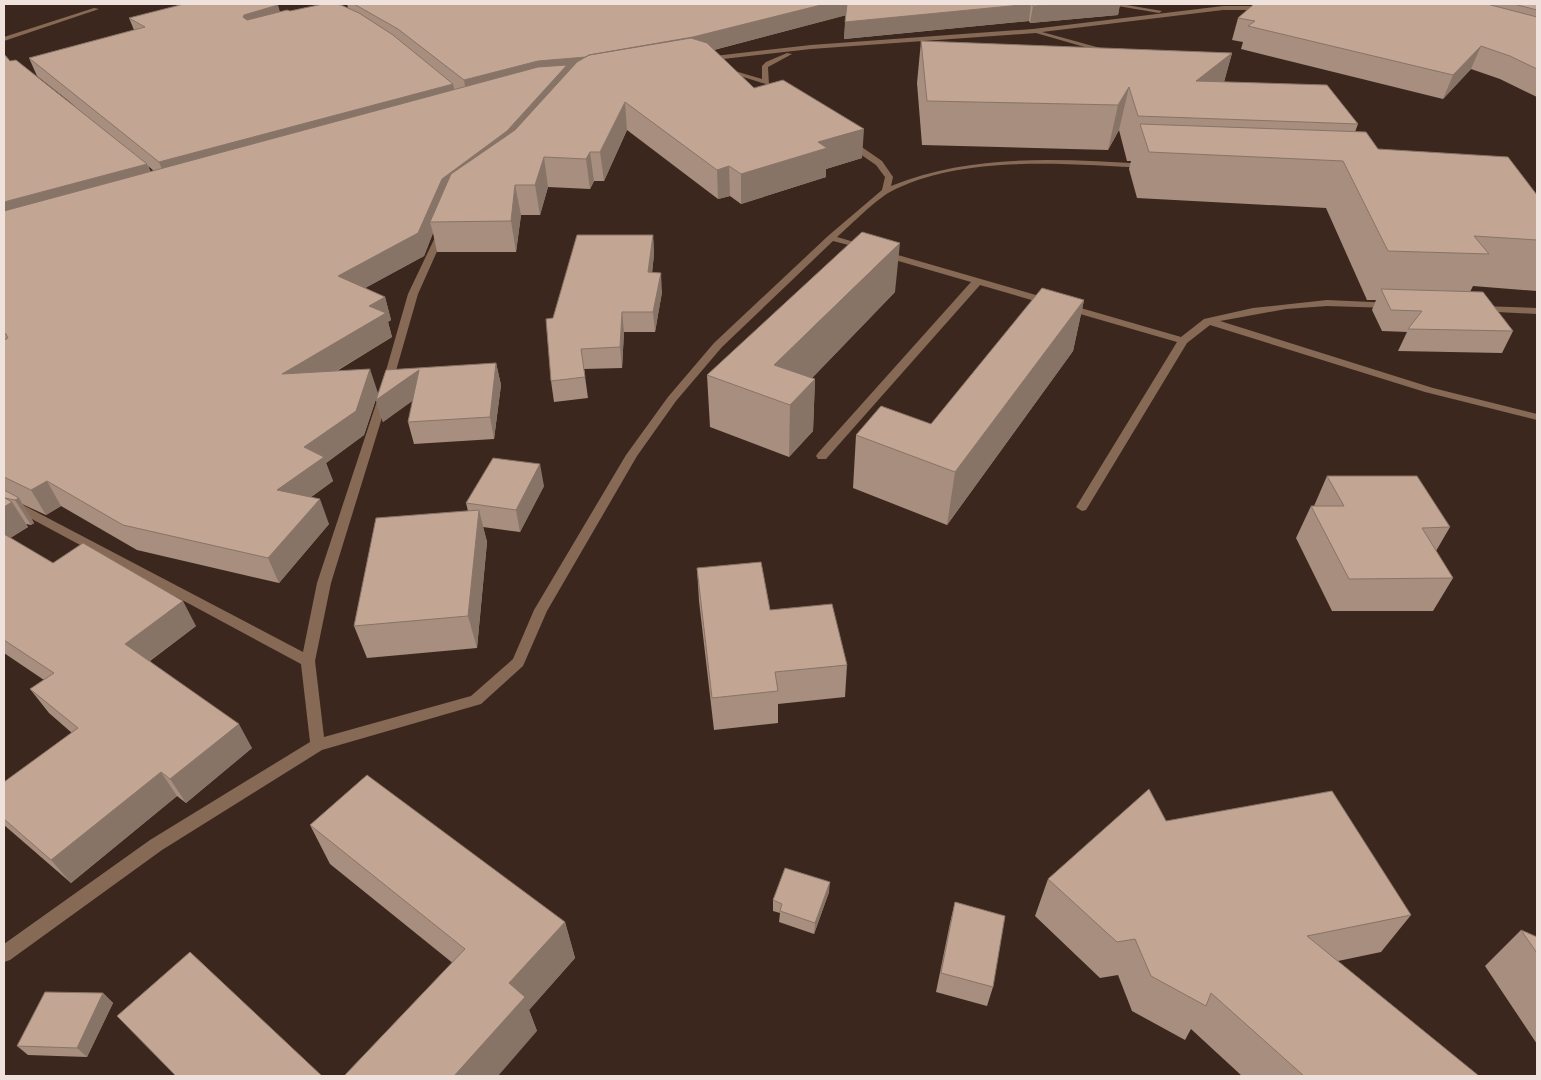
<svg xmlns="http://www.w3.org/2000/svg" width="1541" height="1080" viewBox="0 0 1541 1080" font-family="'Archivo Narrow',sans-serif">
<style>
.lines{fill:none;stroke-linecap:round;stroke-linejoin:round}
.minor{fill:#866a56;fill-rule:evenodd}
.wall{fill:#a78e7e;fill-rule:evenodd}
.shaded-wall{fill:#887467}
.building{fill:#c2a593;stroke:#887467}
</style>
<rect width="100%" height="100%" fill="#3c271e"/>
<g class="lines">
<path class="minor" d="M1106 4H1121L1162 11 1159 13Z
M1223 6H1266L1269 8 1266 10H1223L1042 32 1111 51 1112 52 1109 54 1036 33 811 49 706 61 703 59 706 57 811 45 1033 29Z
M94 8 99 9 4 41V37Z
M787 53 792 54 768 67 769 85 724 71 728 69 762 79V66L766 62Z
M847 141H853L882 161 893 177 891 186C973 153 1059 159 1146 164L1150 166 1146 168C1069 164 960 154 890 192 874 201 852 224 837 237L868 246V250L833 241 722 347 676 401 637 456 547 611 523 666 481 704 322 750 162 850 10 960 4 962V944L150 840 310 742 301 664 4 504V495L303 652 317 583 379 395 408 294 439 229 446 227 447 229 418 294 389 395 331 583 315 661 324 737 471 696 513 659 534 610 626 455 668 397 714 343 828 236 882 190 885 177 876 165 847 145Z
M884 251 1181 337 1204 319 1253 308 1327 300 1393 303V307L1390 308 1327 306 1286 309 1220 321 1433 388 1537 414V420L1425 392 1210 325 1187 343 1086 510 1082 511 1076 507 1177 342 980 285 826 459H818L816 456 818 453 971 282 881 256 879 254Z
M1480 306 1537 308V314L1477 311V307Z"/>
</g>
<path class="wall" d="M178 4H274L279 12 348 8 347 4H1120L1118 15 1030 23 1029 21 844 39 846 15 714 50 754 88 862 158 826 169V177L741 204 730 196 718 199 627 130 604 181H594L590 189 548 187 540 215H521L516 252H437L433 233 424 256 365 288 385 297 391 320 388 322 392 337 337 371 378 393 364 435 326 463 333 481 311 497 329 524 279 583 137 550 61 506 46 515 22 504 34 523 31 525 26 524 28 527 10 538 53 563 196 626 150 661 252 748 186 803 177 796 71 883 4 825V782L72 733 49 713 30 689 44 680 4 653V54L10 61 75 106 37 76 29 58 134 30 129 18 178 6ZM148 166 154 171 151 172Z
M1254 4H1537V97L1500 79 1471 69 1443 99 1241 49 1243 42 1232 40 1238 18Z
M921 41 1232 53 1224 82 1358 124 1355 132 1378 149 1537 195V291L1473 286 1470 292 1513 331 1502 353 1398 351 1407 332 1382 331 1372 310 1376 300H1367L1326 208 1137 198 1129 169 1131 161H1127L1119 130 1108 150 922 145 917 83Z
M653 235 654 254 652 273 662 292 655 332H624L622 368 584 369 588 398 554 402 551 381 553 318Z
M895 292 812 378 815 379 813 431 789 457 710 427 707 375Z
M1084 300 1073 351 947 525 853 488 856 435 931 424Z
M496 363 501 385 494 439 414 444 408 422 413 400 383 422 376 400Z
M1327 476 1450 527 1436 551 1453 578 1433 611H1332L1296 538 1311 506H1314Z
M544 486 520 532 483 527 487 542 477 648 367 658 354 626 468 511 466 503Z
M697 568 770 610 847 665 845 697 778 704V723L714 730 699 601Z
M1166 821 1411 915 1381 952 1338 961 1479 1076H1242L1191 1029 1185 1040 1132 1011 1118 975 1100 978 1035 916 1048 879Z
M310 825 565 922 575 958 529 1010 537 1031 330 864Z
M829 892 814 934 779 922 780 913 773 911V900Z
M955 902 993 987 987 1006 936 992 950 923Z
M1521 930 1537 937V1044L1485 966Z
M103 993 113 1003 87 1057 28 1055 17 1046Z"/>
<path class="shaded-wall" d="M825 4H847V15L694 55 430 222 433 233 424 256 345 299 338 276 467 99 464 80 538 61Z
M1031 4 1029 21 844 39 845 22Z
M1060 4H1120L1118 15 1030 23 1033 6Z
M278 5 283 22 249 32 243 17 244 15Z
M1481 46 1471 69 1443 99 1453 75Z
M1232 53 1220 96 1196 81Z
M453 84 457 102 167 182 159 162Z
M1129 87 1119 130 1108 150 1118 105Z
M625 102 627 130 604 181 600 152Z
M864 129 862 158 826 169V177L741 204V174L818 142Z
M590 152 594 181 590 189 586 159Z
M544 157 548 187 540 215 535 185Z
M147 164 156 185 4 227V202Z
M729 166 730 196 718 199 717 170Z
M515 185 521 215 516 252 511 221Z
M653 235 654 254 650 292 648 272Z
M900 243 895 292 787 404 774 365Z
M661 273 662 292 655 332 653 312Z
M385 297 391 320 388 322 392 337 291 398 282 374 369 306Z
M1084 300 1073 351 947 525 955 472Z
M622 312 624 332 622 368 620 347Z
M496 363 501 385 494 439 490 417Z
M370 369 378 393 364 435 326 463 333 481 287 515 277 490 304 447Z
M419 370 425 392 383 422 376 400Z
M815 379 813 431 789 457 790 405Z
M540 464 544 486 520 532 516 510Z
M47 481 61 506 46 515 31 490Z
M19 498 34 523 31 525 15 500Z
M320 499 329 524 279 583 268 558Z
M12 502 28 527 4 542V507Z
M479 510 487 542 477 648 468 616Z
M183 601 196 626 140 668 125 644Z
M239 724 252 748 186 803 170 779Z
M161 772 177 796 71 883 51 860Z
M830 882 829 892 814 934 815 923Z
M565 922 575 958 529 1010 537 1031 498 1076H454L509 983Z
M103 993 113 1003 87 1057 77 1048Z"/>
<path class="building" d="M184 4H274L278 5 244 15 243 17 247 20 287 10 290 11 323 4H336L341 5 359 13 393 35 453 84 159 162 29 58 145 27 129 18Z
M354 4H825L693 37 589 55 586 57 538 61 464 80 398 29Z
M847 4H1060L1033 6 1031 4 845 22Z
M1254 4H1487L1537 17V69L1510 56 1481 46 1453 75 1248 26 1255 21 1238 18Z
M1514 4H1537V10Z
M691 38 707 43 754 88 783 80 864 129 818 142 827 148 741 174 729 166 717 170 625 102 600 152H590L586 159 544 157 535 185H515L511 221 430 222 451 174 515 130 577 62 589 55Z
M921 41 1232 53 1196 81 1327 85 1358 124 1138 116 1129 87 1118 105 927 101Z
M4 54 10 61 16 60 147 164 4 202Z
M567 65 507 131 442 179 418 233 338 276 385 297 369 306 386 313 282 374 370 369 356 411 304 447 324 457 277 490 320 499 268 558 123 525 47 481 31 490 4 477V340L8 338 6 334 4 333V211L538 67Z
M1140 124 1366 132 1378 149 1508 157 1537 195V240L1474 236 1489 254 1388 251 1343 161 1149 152Z
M862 232 900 243 774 365 815 379 790 405 707 375Z
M577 235H653L648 272 661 273 653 312H622L620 347 581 349 585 377 551 381 546 319 553 318Z
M1042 288 1084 300 955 472 856 435 881 406 931 424Z
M1381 289 1483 292 1513 331 1408 329 1422 311 1391 310Z
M496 363 490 417 408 422 419 370 376 400 386 370Z
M493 458 540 464 516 510 466 503Z
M1327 476H1417L1450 527 1422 528 1453 578 1349 579 1311 506H1344Z
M4 490 19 498 15 500 5 498 12 502 4 507Z
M479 510 468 616 354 626 376 518Z
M4 534 53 563 83 543 183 601 125 644 239 724 170 779 161 772 51 860 4 819V782L78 728 30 689 54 673 4 640Z
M761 562 770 610 832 604 847 665 775 672 778 691 712 698 697 568Z
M367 775 565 922 509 983 525 997 454 1076H344L465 949 310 825Z
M1149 789 1166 821 1332 791 1411 915 1307 936 1479 1076H1304L1211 993 1206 1006 1151 976 1135 939 1117 942 1048 879Z
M785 868 830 882 815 923 780 911 782 904 773 900Z
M955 902 1005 916 993 987 941 973Z
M1521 930 1537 937V953Z
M190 952 322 1076H176L117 1016Z
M45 992 103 993 77 1048 17 1046Z"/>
<rect width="1541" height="1080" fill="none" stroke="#efe1db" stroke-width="10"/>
</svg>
